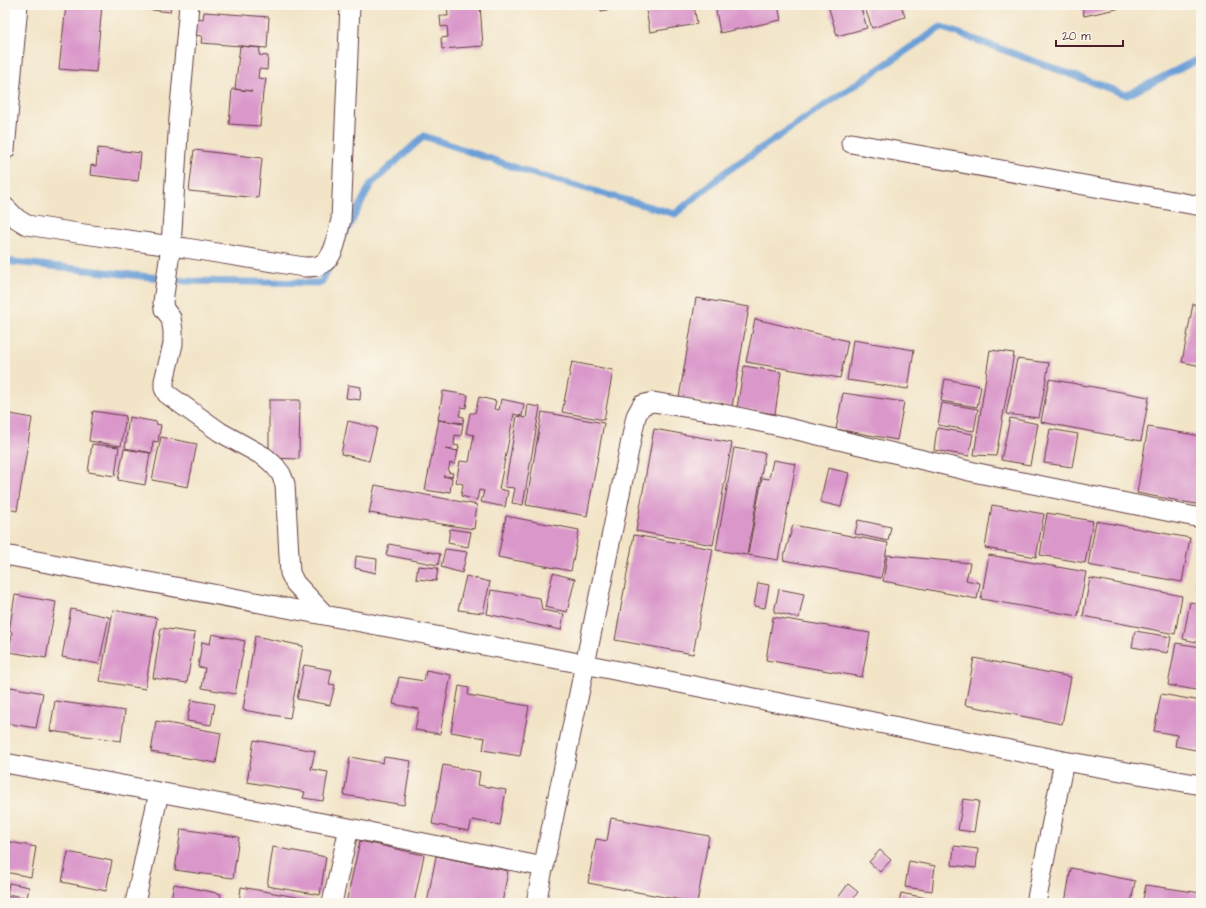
<svg xmlns="http://www.w3.org/2000/svg" width="1206" height="908" viewBox="0 0 1206 908" font-family="'Architects Daughter',sans-serif">
<style>
.lines{fill:none;stroke-linecap:round;stroke-linejoin:round}
.stream{stroke:#6b9fd7;stroke-width:7}
.building{fill:#da97ca}
.street-casing{stroke:#633d42;stroke-width:21}
.street{stroke:#fff;stroke-width:19}
</style>
<rect width="100%" height="100%" fill="#fbf7ec"/>
<filter id="ink" filterUnits="userSpaceOnUse"><feTurbulence type="fractalNoise" baseFrequency=".025" numOctaves="2"/><feDisplacementMap in="SourceGraphic" scale="8" xChannelSelector="R" yChannelSelector="G"/><feConvolveMatrix kernelMatrix="1 2 1 2 8 2 1 2 1" color-interpolation-filters="sRGB"/></filter>
<filter id="wash" filterUnits="userSpaceOnUse"><feTurbulence type="fractalNoise" baseFrequency=".012" numOctaves="4" result="noise"/><feDisplacementMap in="SourceGraphic" scale="16" xChannelSelector="R" yChannelSelector="G"/><feGaussianBlur stdDeviation="0.9" result="paint"/><feColorMatrix in="noise" values="0 0 0 0 0 0 0 0 0 0 0 0 0 0 0 0 0 1.4 0 .05"/><feComposite in="paint" operator="in"/></filter>
<g filter="url(#wash)">
<rect width="100%" height="100%" fill="#f2e4c7"/>
<g class="lines">
<path class="stream" d="M345 234 371 184 424 136 531 173 675 214 727 171 941 27 1127 95 1201 58
M5 261 186 281 321 283 330 265"/>
</g>
<g id="blocks">
<path class="building" d="M66 5H102L96 72 59 69Z
M118 5H171L170 12 118 6Z
M447 5H480L483 46 442 49 441 38 448 37 447 26 441 27 440 16H448Z
M516 5H526V6L517 8Z
M600 5H634V6L601 11Z
M645 5H694L697 24 650 32Z
M715 5H778L781 20 720 33Z
M828 5H860L867 28 837 36Z
M864 5H901L905 17 872 28Z
M1082 5H1120L1121 8 1084 16Z
M204 12 269 17 267 48 201 43 202 36 195 35 196 18 203 19Z
M240 46 260 48 259 55 268 56 267 70 259 69 258 78 266 79 264 92H263L260 126 229 124 232 89 252 91 235 89Z
M98 148 141 153 138 181 90 175 91 165 96 166Z
M194 150 262 158 258 198 189 191Z
M1200 274H1201V295L1197 294Z
M696 298 749 307 732 407 679 398Z
M1193 304 1201 306V366L1182 362Z
M755 319 848 341 840 378 746 362Z
M853 340 914 350 908 389 847 380Z
M990 350 1014 353 996 456 974 455Z
M1017 359 1049 363 1039 418 1006 414Z
M572 362 613 370 604 420 562 412Z
M744 366 781 372 775 414 737 408Z
M945 379 981 386 977 407 941 401Z
M1049 379 1149 397 1141 441 1041 422Z
M348 385 361 387 360 400 346 398Z
M443 391 468 395 466 408 461 407 459 416 464 417 463 423 438 420Z
M843 393 904 402 897 440 836 429Z
M479 397 496 401 494 409 499 410 501 399 524 404 522 416 514 414 499 489 508 491 505 507 481 502 484 491 479 490 477 500 461 496 463 484 456 482 460 461 469 462 474 435 466 433 470 413H475Z
M269 400H300L299 459 269 458Z
M942 403 978 409 974 431 938 425Z
M528 405 540 407 523 505 512 503 515 488 505 487 517 416 526 418Z
M93 411 126 416 121 446 89 441Z
M542 412 604 423 587 516 526 505Z
M5 413 32 418 17 511 5 508Z
M129 417 157 422 156 424 161 425 158 442 153 441 152 453 125 448Z
M1010 418 1038 424 1030 465 1001 460Z
M439 420 463 424 461 436 455 435 454 445 459 446 458 451 445 449 458 451 455 464 450 463 448 472 453 473 452 477 443 476 452 478 450 492 445 491V493L425 490Z
M348 421 377 428 369 461 341 454Z
M1148 427 1201 436V505L1137 493Z
M937 428 973 434 969 456 934 450Z
M654 429 732 443 713 545 636 531Z
M1050 429 1078 434 1072 467 1044 463Z
M161 437 197 444 188 487 152 480Z
M92 444 119 447 115 476 88 472Z
M734 448 765 453 747 555 716 550Z
M124 449 150 453 145 485 118 480Z
M773 460 796 464 778 560 748 555 762 478 769 479Z
M828 468 849 473 841 507 820 502Z
M375 485 477 505 474 529 369 513Z
M992 505 1044 514 1036 557 985 548Z
M1047 513 1093 521 1085 563 1040 555Z
M506 516 579 530 571 571 498 557Z
M858 520 891 527 888 541 855 534Z
M1096 521 1190 538 1182 582 1088 565Z
M793 525 888 543 881 578 783 560Z
M450 529 471 532 468 547 448 543Z
M634 535 713 549 693 654 615 640Z
M389 544 440 554 438 565 386 555Z
M445 549 467 552 462 573 441 567Z
M887 555 970 563 966 580 980 583 977 599 883 581Z
M989 555 1086 572 1078 616 981 599Z
M356 556 377 559 376 573 355 568Z
M418 566 438 568 436 581 416 579Z
M553 573 575 579 567 612 545 607Z
M466 576 490 582 483 613 458 610Z
M1200 576H1201V592H1197Z
M1090 578 1182 596 1175 634 1083 616Z
M758 583 769 585 765 608 754 606Z
M779 589 804 594 799 618 774 612Z
M491 590 540 598 542 610 564 614 561 630 487 614Z
M15 595 56 602 46 658 9 652 12 632 9 631Z
M1190 602 1201 604V643L1183 639Z
M71 609 109 617 99 664 62 657Z
M113 610 157 618 145 689 100 681Z
M773 617 870 633 862 677 766 660Z
M161 628 195 633 187 683 153 678Z
M1135 631 1171 637 1168 653 1132 647Z
M212 634 245 641 235 694 202 688 205 668 198 667 202 642 210 644Z
M255 636 303 646 290 718 243 710Z
M1176 643 1201 647V691L1168 685Z
M974 658 1071 677 1062 724 965 705Z
M304 665 332 670 329 684 335 685 330 705 297 699Z
M426 670 451 675 440 734 415 730 419 709 393 704 399 677 424 681Z
M5 686 43 693 36 728 5 723Z
M459 686 469 688 468 695 529 706 520 756 483 750 485 738 451 732Z
M1161 694 1201 701V751L1175 746 1177 735 1154 731Z
M191 700 215 704 211 725 187 721Z
M55 701 125 711 121 741 50 731Z
M156 721 221 733 216 763 151 752Z
M254 740 315 751 311 769 328 772 323 801 303 798 305 792 247 782Z
M350 757 383 763 384 757 411 761 404 805 344 795Z
M443 765 480 772 478 785 506 790 500 825 472 820 469 831 432 824Z
M963 799 979 801 974 832 958 830Z
M611 818 709 836 697 903 588 883 596 839 607 841Z
M181 829 239 837 233 878 175 870Z
M5 841 36 847 31 877 5 872Z
M360 841 424 855 414 903H346Z
M954 846 978 849 976 868 952 865Z
M273 847 326 857 320 895 267 886Z
M880 850 891 860 880 872 869 862Z
M68 852 112 861 106 891 62 882Z
M436 856 508 871 502 903H427Z
M909 861 935 866 932 891 905 887Z
M1071 868 1135 881 1131 903H1065Z
M9 883 29 887 27 898 7 894Z
M174 884 221 894 219 903H170Z
M848 884 858 892 850 903H837L835 902Z
M1146 885 1201 893 1200 903H1142Z
M241 887 318 901 317 903H239Z
M901 893 926 898 925 903H899Z
M5 896 25 900V903H5Z"/>
</g>
</g>
<g filter="url(#ink)">
<use href="#blocks" fill-opacity="0" stroke="#633d42" stroke-width="1"/>
<g class="lines">
<g class="street-casing">
<path id="street" d="M189 5 179 118 171 246 163 302 164 309 171 318 173 331V344L164 381V388L167 394 220 432 265 457 275 466 281 474 285 484 290 573 295 583 325 615
M851 143 1201 206
M5 150 18 5
M5 207 17 219 27 225 77 233 186 248 304 267C309 267 316 267 320 265 336 258 337 234 341 220L350 5
M5 555 584 664 825 712 1064 761 1201 785
M5 763 349 828 544 867
M135 903 159 792
M332 903 349 828
M536 903 636 416 642 405 653 402 714 412 784 427 978 473 1201 518
M1036 903 1064 761"/>
</g>
<use href="#street" class="street"/>
</g>
</g>
<rect width="1206" height="908" fill="none" stroke="#fbf7ec" stroke-width="20"/>
<path d="M1056 40v6h67v-6" fill="none" stroke="#4a1f2b" stroke-width="2"/>
<text x="1062" y="40" font-size="12" fill="#4a1f2b" stroke="#fbf7ec" stroke-width="3" paint-order="stroke">20 m</text>
</svg>
